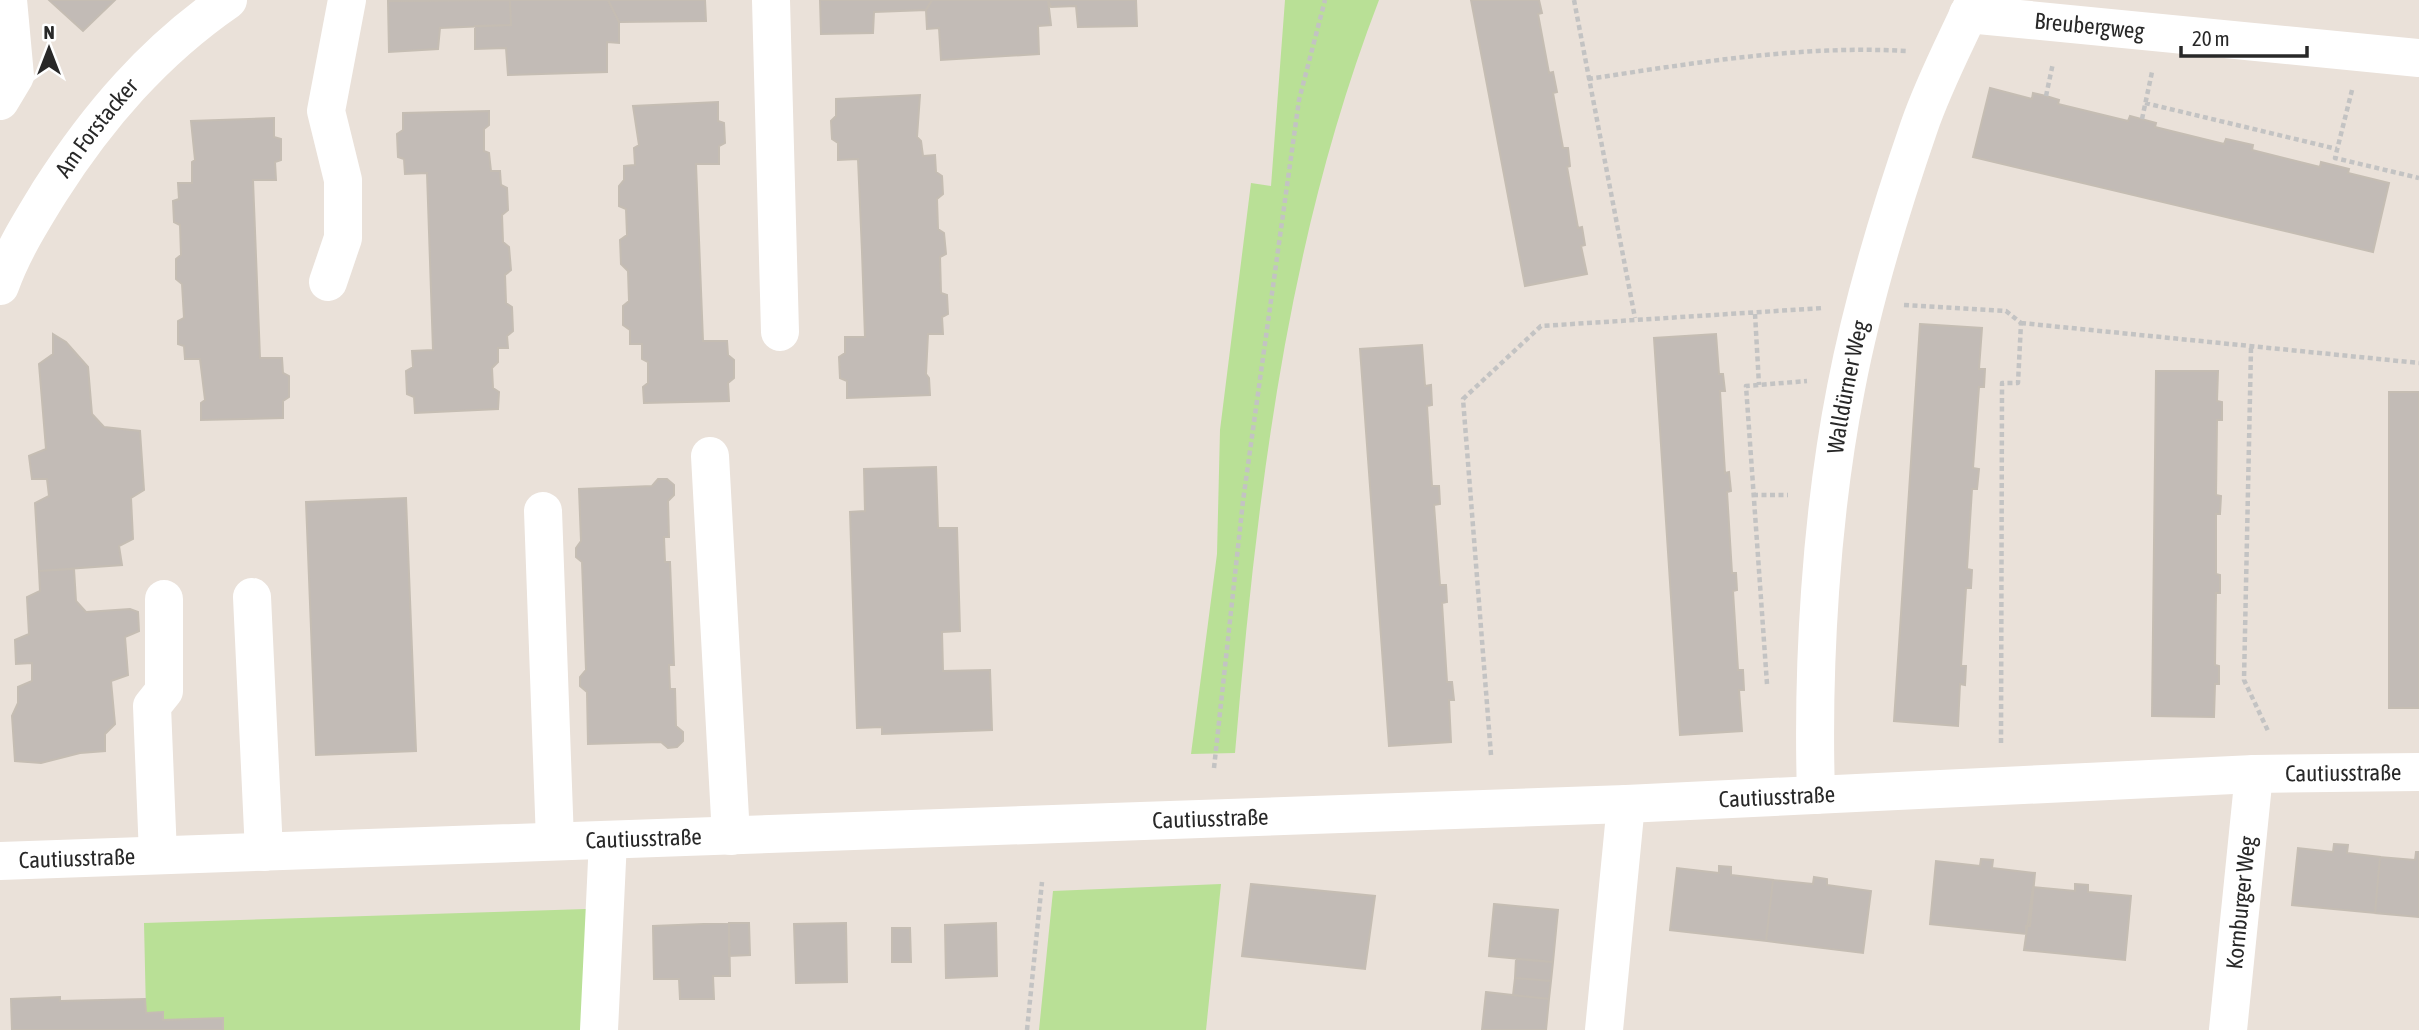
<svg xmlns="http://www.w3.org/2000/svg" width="2419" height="1030" viewBox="0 0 2419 1030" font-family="'Asap Condensed',sans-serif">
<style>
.green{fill:#b9e096}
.building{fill:#c2bbb6;stroke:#c5bdb3;stroke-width:2}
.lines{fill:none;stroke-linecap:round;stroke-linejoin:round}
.path{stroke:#c3c3c3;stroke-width:4.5;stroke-dasharray:5 3.5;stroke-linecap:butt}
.minor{stroke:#fff;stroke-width:38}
.labels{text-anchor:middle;stroke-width:7;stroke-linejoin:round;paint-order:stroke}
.street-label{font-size:23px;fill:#282828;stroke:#fff}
</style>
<rect width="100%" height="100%" fill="#eae1d9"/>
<path class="green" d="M1285 0H1379C1286 241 1257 497 1235 753L1191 754 1217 554 1220 430 1251 183 1271 186Z
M1221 884 1206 1030H1039L1053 891Z
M586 909V1030H223V1018L163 1020V1012L146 1013 144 923Z"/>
<path class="building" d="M49 0H115L83 31Z
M510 0 511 25 440 28 438 49 389 52 388 1Z
M510 0H608L619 22V43L607 42V72L508 75 506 48 475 49V26L511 25Z
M608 0H705L706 21 619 22Z
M820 0H932L926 10 874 12 873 33 821 34Z
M932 0H1048L1051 25 1038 26 1039 54 941 60 939 28 927 29 926 10Z
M1048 0H1136L1137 26 1078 27 1076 6 1051 7Z
M1471 0H1539L1542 13 1538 14 1549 73 1553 72 1557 92 1553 93 1563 148H1568L1570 166 1567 167 1578 228 1582 227 1585 245 1581 246 1587 274 1525 286Z
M1990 88 2032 99 2033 93 2046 96 2059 100 2058 104 2128 121 2130 116 2156 123 2155 127 2224 144 2226 139 2253 145 2252 150 2320 167 2321 162 2349 169 2348 173 2389 183 2373 252 1973 157Z
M920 95 917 137 921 141 923 156 935 155 936 172 942 176 943 194 937 199 938 229 944 233 946 254 940 257 941 293 947 295 948 314 942 317 943 334H928L926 374 929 378 930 395 847 398V381L840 378 839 357 845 353V337H865L862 252 858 159 838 160V143L832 139 831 121 836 116V99Z
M718 102V121L724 123 725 143 719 146V164H696L703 341H727L728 355 734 360V378L728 383 729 401 644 403 643 387 648 383V362L642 359V344H630V330L623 325V306L629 301 628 271 621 264 620 240 627 235 626 209 619 206V186L624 180V166L635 165 634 148 639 145 633 106Z
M489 111V125L484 129V151L489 153 491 171H500L501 185 507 188 508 210 502 215 503 242 509 247 511 270 505 275 506 303 512 307 513 331 507 336 508 348H498V362L492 368 493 388 499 392 498 409 415 413 414 397 407 394 406 371 413 367 412 351 433 350 427 173 405 174 404 159 398 157 397 134 403 130V113Z
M274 118V137L281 139V160L275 162 276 180H253L260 358H282L283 373 289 376V397L283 401V418L201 420V403L205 400 200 359H185L184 346 178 344V321L184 318 182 284 176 279V259L181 255 180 225 174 222 173 201 179 199 178 183H192V162L195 160 191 121Z
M1920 324 1982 328 1979 369H1985L1984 387H1979L1973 468 1979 469 1977 489H1972L1967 569 1972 570 1971 588H1966L1961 666H1966L1965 685 1960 684 1958 726 1894 721Z
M53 334 66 342 88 367 92 414 104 427 140 431 144 490 131 498 133 539 119 546 122 565 39 571 35 503 49 496 47 479H32L29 456 46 449 39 364 53 354Z
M1716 334 1719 374H1723L1725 391H1720L1725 473 1729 472 1731 491 1727 492 1732 573H1736L1737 590 1733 591 1738 670H1743L1744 690H1739L1742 731 1680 735 1654 338Z
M1422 345 1425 386 1431 385 1432 405 1427 406 1432 486H1439L1440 504 1434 505 1440 585H1446L1447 602 1442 603 1447 682H1452L1454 700H1449L1451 742 1389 746 1360 349Z
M2156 371H2218L2217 401 2222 402V420H2217L2216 495 2221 496 2220 514H2216V574L2220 575V593H2216L2215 665 2219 666V684H2215L2214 717 2152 716Z
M2389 392H2419V708H2389Z
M936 467 938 528H957L960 631 942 632 943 671 990 670 992 730 882 734V727L857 728 850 512 865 511 864 469Z
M658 479H667L674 485V495L668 501 669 537H664L665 562H670L674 665H669L670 689H675L676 726 683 732V741L677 747 668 748 661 742 588 744 587 692 580 686V677L586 670 582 562 576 557V548L581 541 579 489 652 486Z
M406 498 416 751 316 755 306 502Z
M74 569 76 601 86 612 130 609 138 612 139 631 125 637 128 675 111 681 115 724 105 734V751L80 753 41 763 15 761 12 716 18 703V687L32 681V663L16 664 15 640 29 634 27 597 40 591 39 571Z
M2334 844 2348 845 2347 853 2380 857 2375 913 2292 905 2298 848 2333 852Z
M2416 852H2419V917L2375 913 2380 857 2415 860Z
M1981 859 1993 860 1992 868 2035 873 2030 926H2026V934L1930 924 1936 861 1980 866Z
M1719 866 1731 867V875L1773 880 1766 941 1670 930 1677 868 1719 873Z
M1814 877 1827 879V885L1871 891 1863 953 1766 941 1773 880 1813 884Z
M1251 884 1375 896 1365 969 1242 956Z
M2075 884 2088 885V892L2131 896 2125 960 2024 950 2033 887 2075 891Z
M1494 904 1558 910 1553 962 1489 956Z
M729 923 730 976H713L714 999H680L679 979H654L653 926Z
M729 923H749L750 955 729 956Z
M846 923 847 982 796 983 794 924Z
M996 923 997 976 946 978 945 925Z
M892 928H910L911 962H892Z
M1516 959 1553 962 1551 981 1515 978Z
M1515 978 1551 981 1549 999 1513 995Z
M1486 992 1549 999 1546 1030H1482Z
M60 997V1001L145 999 146 1013 163 1012V1020L223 1018V1030H12L11 999Z"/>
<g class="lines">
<path class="path" d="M1574 0 1635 318
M1588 79C1694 63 1800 45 1907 51
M2352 90 2335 158 2419 178
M2046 96 2053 63
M2145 103 2337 149
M2142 119 2152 72
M1904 305 2006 311 2021 323 2018 383H2002L2001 745
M1755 314 1759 385
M2021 323 2419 363
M2251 348 2244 680 2269 733
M1753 495H1788
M1767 684 1746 386 1807 381
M1491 755 1463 399 1541 326 1823 308
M1214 768 1243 501 1299 100 1325 0
M1027 1030 1042 882"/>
<g class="minor">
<path d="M771 0 780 332"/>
<path id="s1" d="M1968 14 2419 58"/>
<path d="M0 101 15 76 8 0"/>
<path d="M328 282 343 238V180L326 111 347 0"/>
<path id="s2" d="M0 286C12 252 31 222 50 191 98 116 154 51 228 0"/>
<path d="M710 456 731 836"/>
<path d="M543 511 555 841"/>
<path d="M252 597 264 852"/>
<path id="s3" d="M1816 795C1812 665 1821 515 1846 388 1863 299 1890 211 1919 127 1934 83 1956 42 1975 0"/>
<path d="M158 855 152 706 164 691V599"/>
<path id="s4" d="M0 861 1626 804 2254 774 2419 772"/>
<path d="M599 1030 608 840"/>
<path d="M1604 1030 1626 804"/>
<path id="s5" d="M2228 1030 2254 774"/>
</g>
</g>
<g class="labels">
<g class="street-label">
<text dy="8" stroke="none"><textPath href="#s1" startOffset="122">Breubergweg</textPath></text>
<text dy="8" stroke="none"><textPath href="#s2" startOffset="186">Am Forstacker</textPath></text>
<text dy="8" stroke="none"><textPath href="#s3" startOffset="410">Walldürner Weg</textPath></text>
<text dy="8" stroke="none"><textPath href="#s4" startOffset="2345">Cautiusstraße</textPath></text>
<text dy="8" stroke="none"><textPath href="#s4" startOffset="1778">Cautiusstraße</textPath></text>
<text dy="8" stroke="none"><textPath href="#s4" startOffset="1211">Cautiusstraße</textPath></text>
<text dy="8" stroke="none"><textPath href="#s4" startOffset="644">Cautiusstraße</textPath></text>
<text dy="8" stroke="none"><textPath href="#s4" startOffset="77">Cautiusstraße</textPath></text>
<text dy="8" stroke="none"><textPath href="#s5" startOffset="128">Kornburger Weg</textPath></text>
</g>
</g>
<g transform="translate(49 49)" stroke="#ffffff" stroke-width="5" paint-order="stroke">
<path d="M0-5L12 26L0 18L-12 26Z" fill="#282828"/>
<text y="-10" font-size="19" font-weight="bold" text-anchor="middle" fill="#282828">N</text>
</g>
<path d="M2181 46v10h126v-10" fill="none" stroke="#282828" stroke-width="3.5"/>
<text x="2192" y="46" font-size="21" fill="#282828" stroke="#ffffff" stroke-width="5" paint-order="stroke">20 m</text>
</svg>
